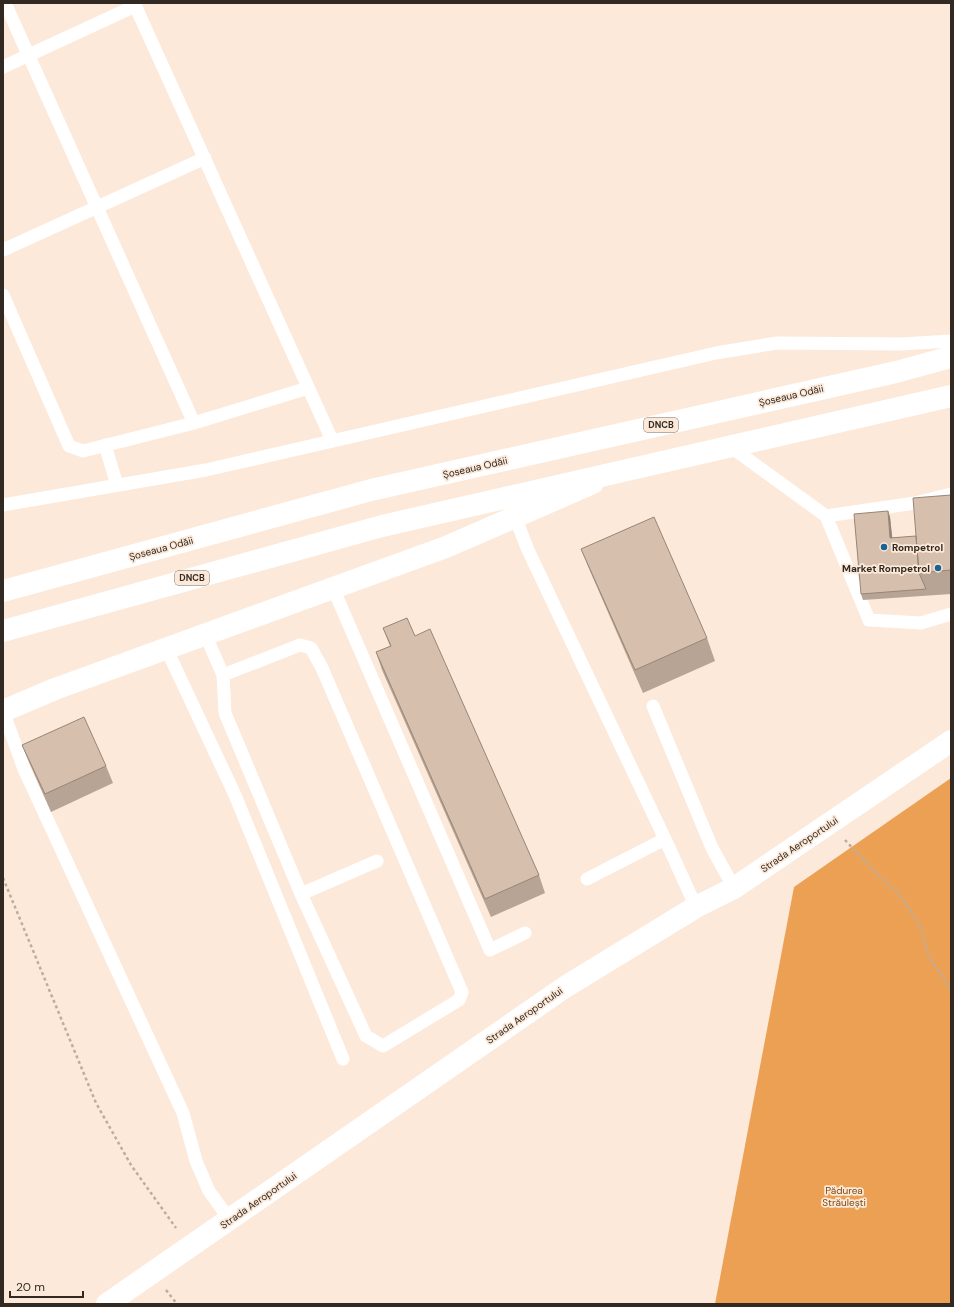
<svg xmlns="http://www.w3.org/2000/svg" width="954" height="1307" viewBox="0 0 954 1307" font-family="'DM Sans',sans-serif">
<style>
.forest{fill:#eca054}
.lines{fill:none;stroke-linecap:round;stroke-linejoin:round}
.path{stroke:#bcad9f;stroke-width:2.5;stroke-dasharray:3 3;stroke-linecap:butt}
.service{stroke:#fff;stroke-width:13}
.minor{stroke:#fff;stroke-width:22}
.primary{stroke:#fff;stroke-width:22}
.wall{fill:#b8a494}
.shaded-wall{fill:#968678}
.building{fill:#d6bfac;stroke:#968678}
.poi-dot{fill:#196497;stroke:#fce9d9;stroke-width:1.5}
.labels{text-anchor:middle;stroke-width:3.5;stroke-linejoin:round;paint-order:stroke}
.shield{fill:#fce9d9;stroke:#6f6359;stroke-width:1}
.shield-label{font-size:9px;font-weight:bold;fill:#322a22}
.street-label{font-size:10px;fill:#322a22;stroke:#fce9d9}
.poi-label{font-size:10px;font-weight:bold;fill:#322a22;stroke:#fce9d9;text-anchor:start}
.park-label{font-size:10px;fill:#7b4a10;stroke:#fce9d9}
</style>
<rect width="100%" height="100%" fill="#fce9d9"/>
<path class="forest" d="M951 778V1304H715L794 887Z"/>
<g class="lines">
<path class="path" d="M845 840 872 869 899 894 919 924 929 957 948 984 951 993
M3 878 96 1103 131 1165 176 1228
M166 1290 177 1304"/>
<path class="service" d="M5 3 194 423
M134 3 332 440
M3 67 135 6
M3 250 205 158
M3 295 69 446 83 451 194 423 308 388
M105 445 117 485
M731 447 826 516 915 503 951 494
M3 505 206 470 716 353 777 343 901 344 951 341
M826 516 869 620 921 623 951 614
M515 517 528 550 665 839 587 879
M333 588 490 950 525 933
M205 634 223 675 225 713 301 894 366 1036 383 1046 459 1000 462 992 322 668 311 648 300 645 223 675
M166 648 235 795 343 1059
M653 706 712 848 734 888
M3 711 24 769 183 1113 196 1161 209 1191 230 1220
M665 839 696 907
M301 894 377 861"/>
<path class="minor" d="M3 711 55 689 446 547 593 483
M107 1304 565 987 696 907 734 888 951 741"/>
<path class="primary" d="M3 591 371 490 896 372 951 357
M3 631 382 526 951 396"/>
</g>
<path class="wall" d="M951 495V594L863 600 861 594 888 511 890 517 892 538 916 536Z
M581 549 707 638 715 661 643 693 590 571Z
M383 628 415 636 539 875 545 893 491 917 382 670 376 652 390 646Z
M22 745 106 766 113 783 51 812 29 762Z"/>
<path class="shaded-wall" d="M888 511 890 517 893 544 890 538Z"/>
<path class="building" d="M951 495V570L919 573 913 498Z
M888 511 890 538 916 536 919 573 926 589 861 594 854 514Z
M654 517 707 638 635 670 581 549Z
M407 618 415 636 430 629 539 875 485 899 376 652 391 646 383 628Z
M84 717 106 766 45 794 22 745Z"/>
<g class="poi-dot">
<circle cx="884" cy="547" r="4"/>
<circle cx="938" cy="568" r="4"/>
</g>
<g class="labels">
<g class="shield">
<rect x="644" y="418" width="34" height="14" rx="3"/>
<rect x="175" y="571" width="34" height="14" rx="3"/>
</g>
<g class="shield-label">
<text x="661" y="428">DNCB</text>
<text x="192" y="581">DNCB</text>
</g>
<g class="street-label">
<text transform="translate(791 395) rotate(-13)" y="4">Șoseaua Odăii</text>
<text transform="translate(475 467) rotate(-13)" y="4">Șoseaua Odăii</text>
<text transform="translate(161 548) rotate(-15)" y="4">Șoseaua Odăii</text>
<text transform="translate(799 844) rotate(-34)" y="4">Strada Aeroportului</text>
<text transform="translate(524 1015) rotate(-35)" y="4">Strada Aeroportului</text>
<text transform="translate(258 1200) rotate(-35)" y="4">Strada Aeroportului</text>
</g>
<g class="poi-label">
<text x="892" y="551">Rompetrol</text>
<text x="930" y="572" text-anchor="end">Market Rompetrol</text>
</g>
<g class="park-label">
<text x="844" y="1194">Pădurea<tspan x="844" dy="12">Străulești</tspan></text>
</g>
</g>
<rect width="954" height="1307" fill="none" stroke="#322a22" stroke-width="8"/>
<path d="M10 1291v6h73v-6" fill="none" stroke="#322a22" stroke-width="2"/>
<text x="16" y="1291" font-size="12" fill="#322a22" stroke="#fce9d9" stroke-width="3" paint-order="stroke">20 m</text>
</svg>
